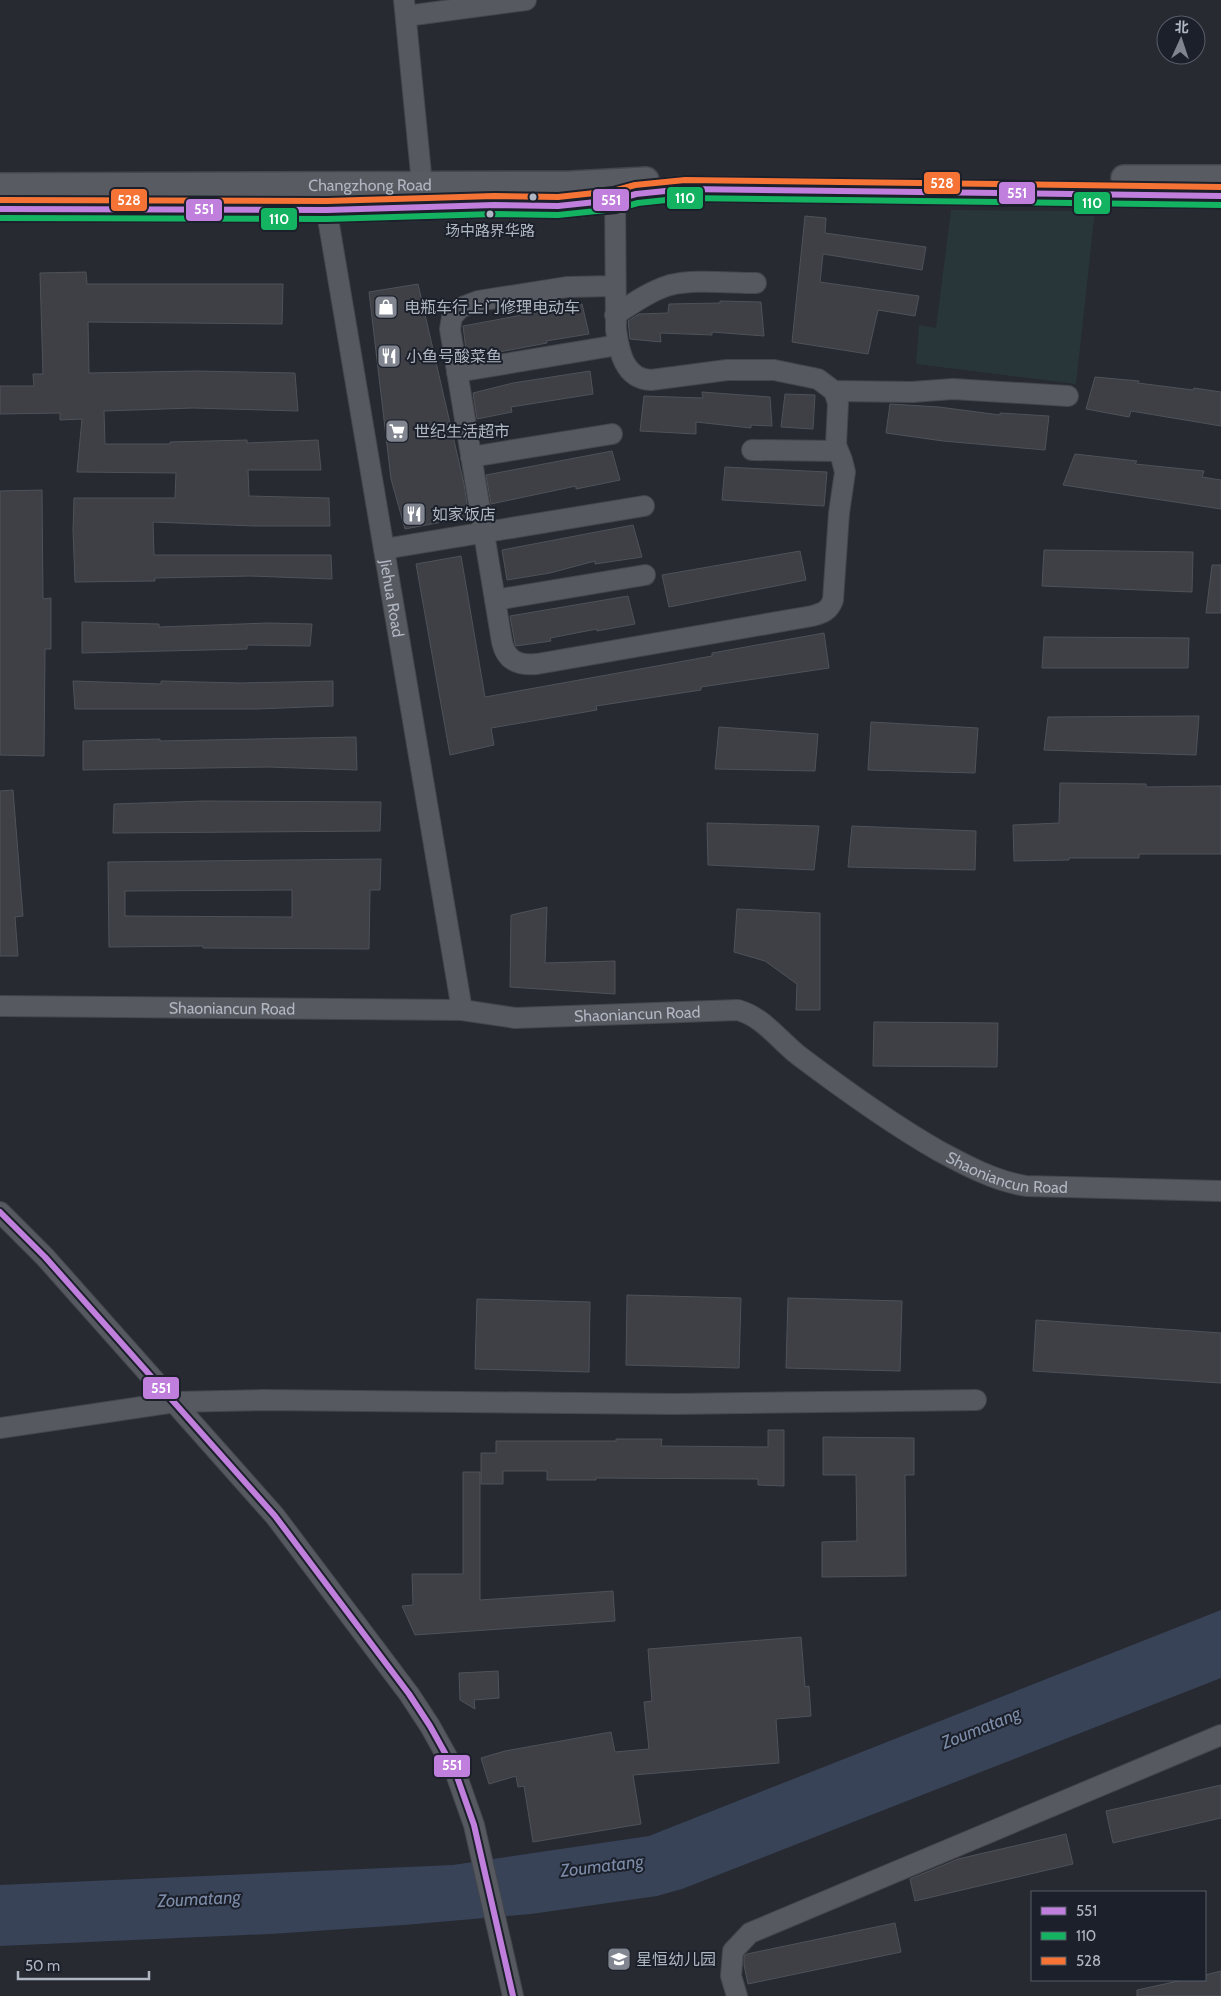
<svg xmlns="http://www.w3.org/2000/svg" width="1221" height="1996" viewBox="0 0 1221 1996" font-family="Cabin,'Noto Sans SC',sans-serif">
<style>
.green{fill:#283639}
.water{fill:#384358}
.building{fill:#3e4046;stroke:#4e5259;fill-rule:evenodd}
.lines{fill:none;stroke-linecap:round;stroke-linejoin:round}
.minor-casing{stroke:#44464c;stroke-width:22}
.major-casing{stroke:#44474e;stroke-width:28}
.minor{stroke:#56595f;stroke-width:20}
.major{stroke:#585b61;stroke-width:25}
.bus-1-casing{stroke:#1b202a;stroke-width:10}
.bus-2-casing{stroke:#1b202a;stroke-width:10}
.bus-3-casing{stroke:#1b202a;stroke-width:10}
.bus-1{stroke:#c07fdc;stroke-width:6}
.bus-2{stroke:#13b361;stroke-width:6}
.bus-3{stroke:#f57335;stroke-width:6}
.bus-dot{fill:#b0b6c2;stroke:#1b202a;stroke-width:2}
.labels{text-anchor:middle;stroke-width:4;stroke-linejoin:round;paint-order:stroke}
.bus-label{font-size:15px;fill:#b0b6c2;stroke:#1b202a}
.street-label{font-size:16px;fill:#b0b6c2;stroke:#1b202a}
.poi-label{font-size:16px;fill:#b0b6c2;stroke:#1b202a;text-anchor:start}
.water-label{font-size:18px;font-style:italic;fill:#7c8ba7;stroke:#1b202a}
.line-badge{stroke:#1b202a;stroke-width:2}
.badge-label{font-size:14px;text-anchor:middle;font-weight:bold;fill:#fff}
</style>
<rect width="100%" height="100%" fill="#272a31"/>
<path class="green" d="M951 210 1095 211 1076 384 916 364 919 325 936 328Z"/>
<path class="water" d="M1221 1610V1678L682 1889 657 1896 531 1914 404 1925 270 1934 0 1946V1885L453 1865 649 1836Z"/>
<path class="building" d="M805 216 826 218 825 233 926 247 922 270 823 254 820 282 919 296 915 316 878 310 868 354 792 342Z
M86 272 87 284H283L282 324 88 322 89 373 196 371 295 373 298 411 193 408 104 411 105 444H170V442L247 440V443L318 440 321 470H248L249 496 329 498 330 526H254L153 522 154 555H331L332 579 250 576 155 578V581L75 582 73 530 74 498H175L176 473 77 472 82 419 60 420V413L0 414V386H34L33 374H43L40 273Z
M418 284 464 484 469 517 405 529 391 479 369 292Z
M720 301 761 302 764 336 712 332V335L660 333 661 342 630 339 628 321 639 314 668 313 669 304 720 303Z
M582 304 589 334 546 341 547 343 467 358 463 326Z
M590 371 593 394 511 407 512 412 477 419 473 393 513 383Z
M1095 377 1139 381 1138 383 1193 390 1194 388 1221 392V426L1131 411 1129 417 1086 409Z
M702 392 770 397 772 426 751 425V428L696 422V434L640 431 644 396 703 398Z
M785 394 815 395 813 429 781 427Z
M890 404 939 407 1000 415V413L1049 416 1045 450 943 441 886 433Z
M612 451 620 480 576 489V486L491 504 486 475Z
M1075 454 1137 461 1135 464 1204 471 1202 477 1221 480V509L1063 485Z
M725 467 827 472 824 506 722 500Z
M42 490 43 599 51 598V649H45L44 756 0 755V491Z
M633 525 642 557 595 564V561L550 573 507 580 502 550Z
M1044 550 1193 552 1192 592 1042 586Z
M800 551 806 580 669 607 662 575Z
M461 556 485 697 712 656V653L824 633 829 668 701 687V690L596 706 597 710 491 728 494 745 450 755 416 564Z
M1212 565H1221V613H1206Z
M628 596 635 624 597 631V629L550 638 551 641 516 646 515 644 510 616Z
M82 622 159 624V627L268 623 312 624 310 646 247 645V649L82 653Z
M1044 637 1189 638 1188 668H1042Z
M73 681 161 684V681L240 683 333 681V706L257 709H75Z
M1199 716 1196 755 1044 750 1048 717Z
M871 722 978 728 975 773 868 770Z
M719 727 818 734 815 771 715 769Z
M356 737 357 770 268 767 83 770V741L160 739V741Z
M1060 783 1146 784V787L1221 786V854H1139V858H1069V860L1014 861 1013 825 1059 823Z
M13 790 23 916 15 917 18 956H0V791Z
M203 801 381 802 380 831 113 833 114 804Z
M707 823 819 826 814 870 708 865Z
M852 826 976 831 975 870 848 867Z
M381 859 380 890H370L369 949 203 948V946L109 947 108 862ZM292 890V917L125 916V891Z
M547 907 545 963 615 961V994L510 987 511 915Z
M737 909 820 913V1010H796L797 984 765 961 734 952Z
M874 1022 998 1023 997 1067 873 1066Z
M627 1295 741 1298 739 1368 626 1365Z
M788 1298 902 1301 900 1371 786 1368Z
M477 1299 590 1302 589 1372 475 1369Z
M1036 1320 1221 1333V1383L1033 1371Z
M768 1430H784V1486L758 1485V1479L596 1478V1480H547V1471H503V1484H481V1453H496V1441H616V1439H662L661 1446 768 1447Z
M823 1437 914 1438V1475H905L906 1576 822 1577V1542L857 1541 856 1475H823Z
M463 1472H480V1600L613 1591 615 1621 415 1635 402 1606 413 1605 412 1574H463Z
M801 1637 805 1687 809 1686 811 1716 776 1719 779 1763 633 1775 641 1824 533 1842 524 1786 518 1787 516 1776 489 1784 481 1758 505 1751 611 1732 615 1752 649 1749 644 1702 652 1701 648 1649Z
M498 1671 499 1698 474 1700 475 1709 460 1700 459 1673Z
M1221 1785V1818L1113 1843 1106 1811Z
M1066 1834 1073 1864 915 1901 910 1879 958 1859Z
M895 1923 901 1952 748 1984 744 1965V1956L747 1954Z
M1221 1971V1996H1137V1990L1183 1980H1205V1975Z"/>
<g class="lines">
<g class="minor-casing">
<g id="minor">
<path d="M404 0 422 184"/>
<path d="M406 16 526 0"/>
<path id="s1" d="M324 195 462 1010"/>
<path d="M614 286 567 287 478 301 460 308 452 317 450 329 502 642C506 660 518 666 537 664L812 616C823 613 829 611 833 600L839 513 845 472 842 460 836 445 838 403 834 391 818 379 774 370H727L651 380C624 379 619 351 616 330L615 187"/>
<path d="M615 315C632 304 650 291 670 285 693 279 731 283 756 283"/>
<path d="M457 372 618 345"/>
<path d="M834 391 912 392 953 389 1068 396"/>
<path d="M752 450 837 451"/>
<path d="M471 457 612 434"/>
<path d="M384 549 644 506"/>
<path d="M495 600 645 575"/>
<path id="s2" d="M0 1006 462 1010 515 1018 738 1010C763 1017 778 1039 798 1055 843 1089 890 1123 939 1151 967 1166 995 1181 1026 1186L1221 1191"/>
<path d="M0 1212 45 1257 275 1516 409 1694 430 1726 455 1771 474 1825 513 1996"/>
<path d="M0 1428 175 1402 264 1400 675 1404 976 1400"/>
<path d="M737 1996 731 1976 733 1951 750 1933 1221 1735"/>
</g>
</g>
<g class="major-casing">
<g id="major">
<path d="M1124 178H1221"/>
<path id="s3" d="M0 186 571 184 646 180"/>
<path d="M0 209 327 210 494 205 558 206 615 200 636 194 685 189 1221 196"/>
</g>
</g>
<use href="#minor" class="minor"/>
<use href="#major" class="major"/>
<g class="bus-1-casing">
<path id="bus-1" d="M0 209 327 210 494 205 558 206 615 200 636 194 685 189 1221 196
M0 1212 45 1257 275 1516 409 1694 430 1726 455 1771 474 1825 513 1996"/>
</g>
<g class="bus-2-casing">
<path id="bus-2" d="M0 218 327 219 494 214 558 215 616 209 638 203 685 198 1221 205"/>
</g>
<g class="bus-3-casing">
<path id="bus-3" d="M0 200 327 201 494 196 558 197 613 191 635 185 685 180 1221 187"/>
</g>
<use href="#bus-1" class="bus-1"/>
<use href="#bus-2" class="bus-2"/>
<use href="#bus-3" class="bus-3"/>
</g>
<defs>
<g id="shop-square" transform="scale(1.25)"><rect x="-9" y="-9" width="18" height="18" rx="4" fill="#80858f" stroke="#1b202a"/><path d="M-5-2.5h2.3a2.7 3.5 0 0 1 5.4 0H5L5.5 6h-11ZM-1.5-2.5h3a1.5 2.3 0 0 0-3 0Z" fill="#fff"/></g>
<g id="restaurant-square" transform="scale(1.25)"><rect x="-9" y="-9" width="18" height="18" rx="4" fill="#80858f" stroke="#1b202a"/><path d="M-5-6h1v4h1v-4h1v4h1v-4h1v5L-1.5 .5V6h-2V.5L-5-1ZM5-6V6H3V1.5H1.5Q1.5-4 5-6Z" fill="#fff"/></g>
<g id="supermarket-square" transform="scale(1.25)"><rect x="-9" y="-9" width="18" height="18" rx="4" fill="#80858f" stroke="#1b202a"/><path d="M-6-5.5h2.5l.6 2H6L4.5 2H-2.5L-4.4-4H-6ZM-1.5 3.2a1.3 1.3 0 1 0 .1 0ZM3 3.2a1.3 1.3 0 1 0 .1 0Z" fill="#fff"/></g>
<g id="school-square" transform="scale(1.25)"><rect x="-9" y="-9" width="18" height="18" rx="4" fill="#80858f" stroke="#1b202a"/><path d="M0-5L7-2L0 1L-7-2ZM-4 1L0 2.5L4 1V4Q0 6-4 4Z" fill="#fff"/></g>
</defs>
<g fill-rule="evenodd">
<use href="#shop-square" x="386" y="307"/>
<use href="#restaurant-square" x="389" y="356"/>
<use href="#supermarket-square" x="397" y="431"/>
<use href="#restaurant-square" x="414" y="514"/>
<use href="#school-square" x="619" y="1959"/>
</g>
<g class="bus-dot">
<circle cx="533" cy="197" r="4.5"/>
<circle cx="490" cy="214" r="4.5"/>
</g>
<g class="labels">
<g class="bus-label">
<text x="490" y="236">场中路界华路</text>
</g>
<g class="street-label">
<text dy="6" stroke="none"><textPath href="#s3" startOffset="370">Changzhong Road</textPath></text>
<text dy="6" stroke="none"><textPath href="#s1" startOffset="409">Jiehua Road</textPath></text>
<text dy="6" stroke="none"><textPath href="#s2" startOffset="232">Shaoniancun Road</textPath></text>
<text dy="6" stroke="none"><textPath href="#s2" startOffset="638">Shaoniancun Road</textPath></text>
<text dy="6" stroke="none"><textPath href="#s2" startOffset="1058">Shaoniancun Road</textPath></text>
</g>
<g class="poi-label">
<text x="404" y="313">电瓶车行上门修理电动车</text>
<text x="406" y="362">小鱼号酸菜鱼</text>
<text x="414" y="437">世纪生活超市</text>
<text x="432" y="520">如家饭店</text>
<text x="636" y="1965">星恒幼儿园</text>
</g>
<g class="water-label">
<text transform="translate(981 1728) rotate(-22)" y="6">Zoumatang</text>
<text transform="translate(602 1866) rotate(-7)" y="6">Zoumatang</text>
<text transform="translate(199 1899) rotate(-3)" y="6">Zoumatang</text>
</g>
</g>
<g class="line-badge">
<rect x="923" y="171" width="38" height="24" rx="5" fill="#f57335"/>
<rect x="998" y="181" width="38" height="24" rx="5" fill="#c07fdc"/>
<rect x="666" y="186" width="38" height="24" rx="5" fill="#13b361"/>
<rect x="110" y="188" width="38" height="24" rx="5" fill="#f57335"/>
<rect x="592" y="188" width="38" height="24" rx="5" fill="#c07fdc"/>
<rect x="1073" y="191" width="38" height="24" rx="5" fill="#13b361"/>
<rect x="185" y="198" width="38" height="24" rx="5" fill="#c07fdc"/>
<rect x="260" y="207" width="38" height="24" rx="5" fill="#13b361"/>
<rect x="142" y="1376" width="38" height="24" rx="5" fill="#c07fdc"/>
<rect x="433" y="1754" width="38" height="24" rx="5" fill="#c07fdc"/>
</g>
<g class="badge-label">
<text x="942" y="188">528</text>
<text x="1017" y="198">551</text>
<text x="685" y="203">110</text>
<text x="129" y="205">528</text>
<text x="611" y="205">551</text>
<text x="1092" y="208">110</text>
<text x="204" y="214">551</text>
<text x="279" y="224">110</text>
<text x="161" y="1393">551</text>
<text x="452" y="1770">551</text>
</g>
<rect x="1031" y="1891" width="175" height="90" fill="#1b202a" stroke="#575c67"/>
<rect x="1041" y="1907" width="25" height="8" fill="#c07fdc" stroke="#575c67"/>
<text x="1076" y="1916" font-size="15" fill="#b0b6c2">551</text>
<rect x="1041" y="1932" width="25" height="8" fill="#13b361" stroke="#575c67"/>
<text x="1076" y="1941" font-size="15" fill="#b0b6c2">110</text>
<rect x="1041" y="1957" width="25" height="8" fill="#f57335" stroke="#575c67"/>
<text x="1076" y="1966" font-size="15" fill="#b0b6c2">528</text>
<g transform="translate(1181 40) rotate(3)"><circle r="24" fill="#1b202a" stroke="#575c67"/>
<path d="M0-4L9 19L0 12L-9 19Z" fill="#80858f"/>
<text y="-8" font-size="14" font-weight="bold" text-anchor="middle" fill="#b0b6c2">北</text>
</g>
<path d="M18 1971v8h131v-8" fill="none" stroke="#b0b6c2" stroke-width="2.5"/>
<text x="25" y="1971" font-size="15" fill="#b0b6c2" stroke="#1b202a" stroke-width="4" paint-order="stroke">50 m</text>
</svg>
